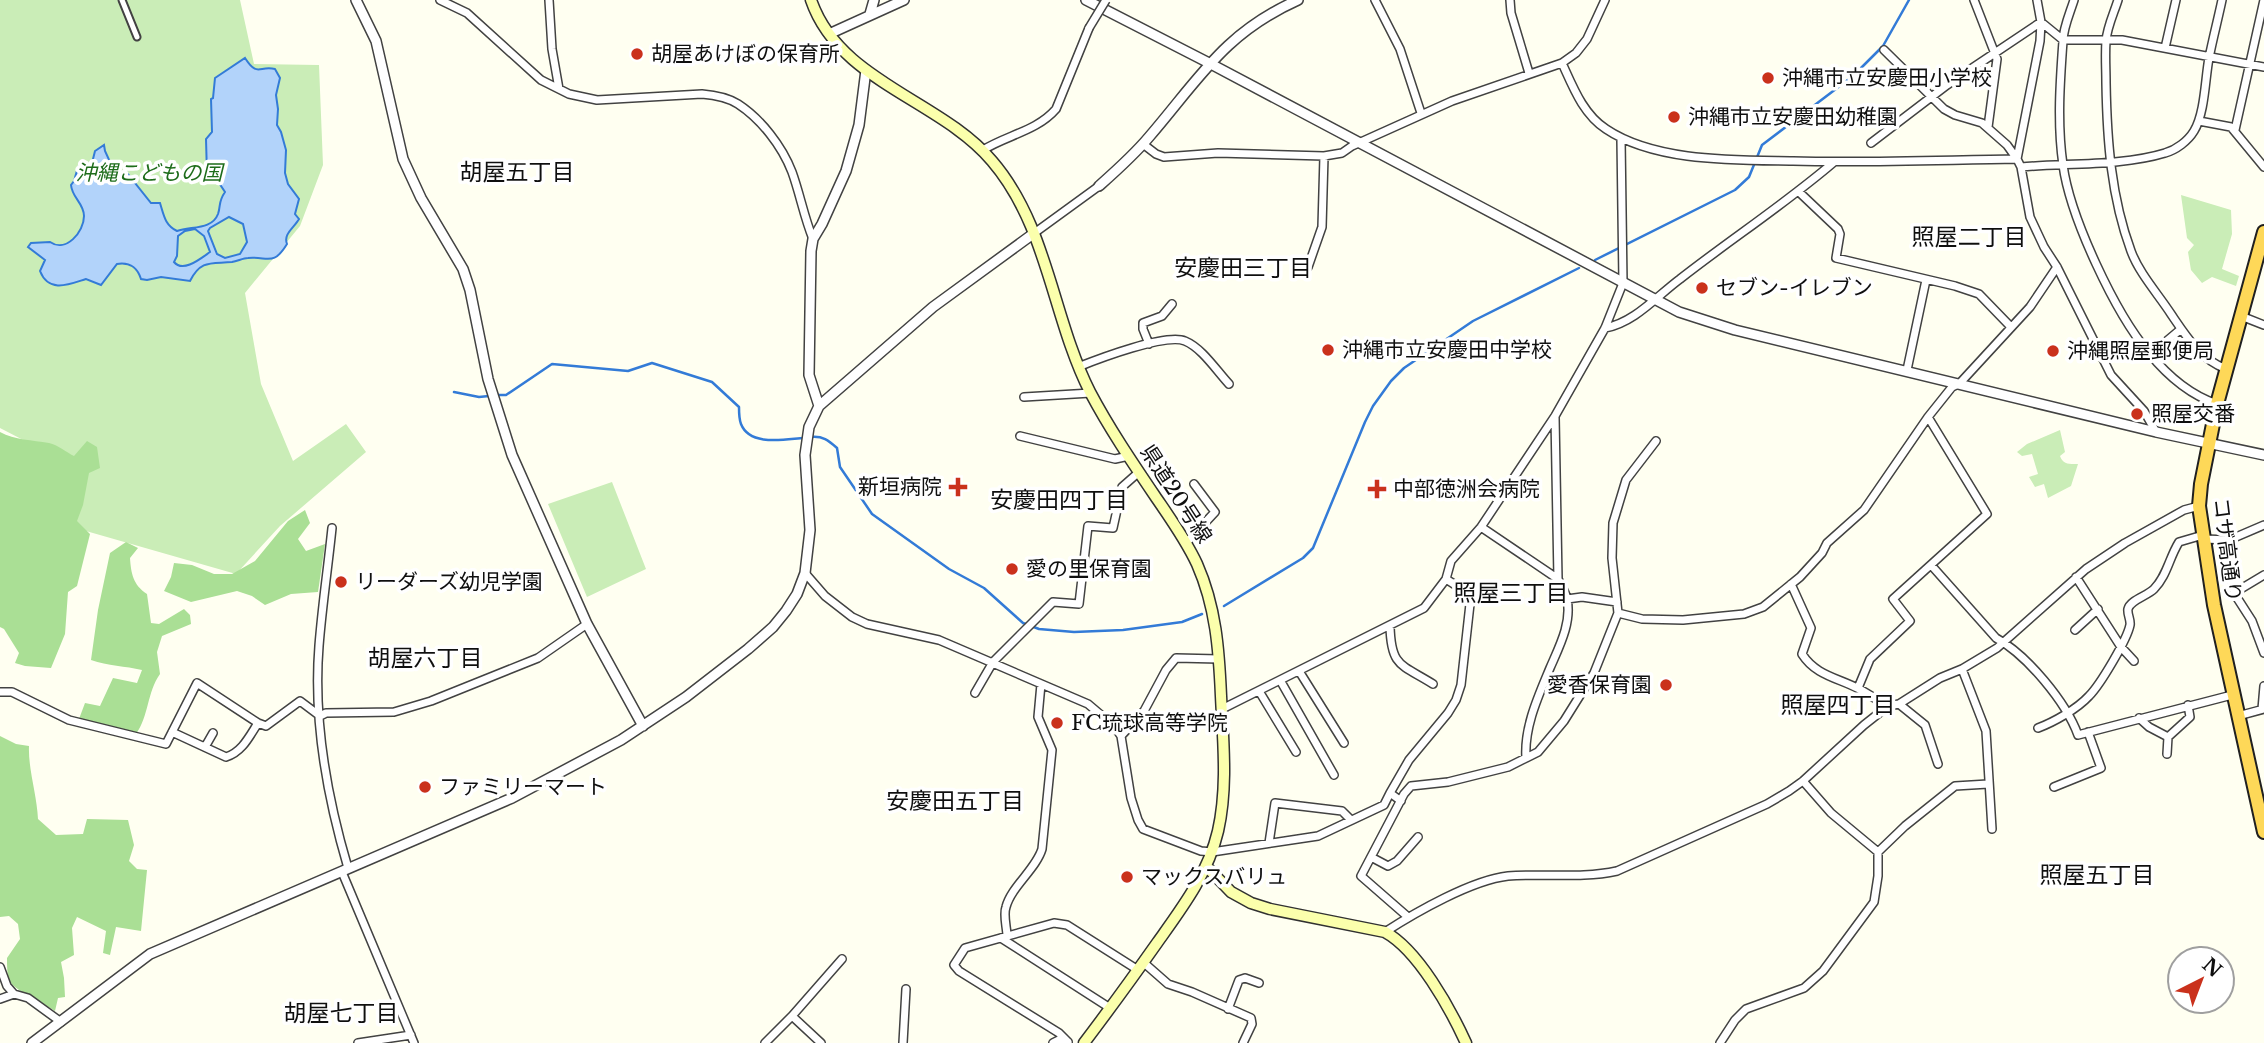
<svg xmlns="http://www.w3.org/2000/svg" width="2264" height="1043" viewBox="0 0 2264 1043" font-family="'Libre Baskerville','Noto Sans JP',serif">
<style>
.green{fill:#caedb7}
.forest{fill:#aadf95}
.water{fill:#b2d3fa;stroke:#337bd7;stroke-width:2;fill-rule:evenodd}
.lines{fill:none;stroke-linecap:round;stroke-linejoin:round}
.stream{stroke:#337bd7;stroke-width:2.5}
.pedestrian-casing{stroke:#424242;stroke-width:9}
.minor-casing{stroke:#424242;stroke-width:10}
.tertiary-casing{stroke:#424242;stroke-width:12}
.secondary-casing{stroke:#313131;stroke-width:13}
.trunk-casing{stroke:#202020;stroke-width:16}
.pedestrian{stroke:#fff;stroke-width:5}
.minor{stroke:#fff;stroke-width:7}
.tertiary{stroke:#fff;stroke-width:9}
.secondary{stroke:#fbffac;stroke-width:10}
.trunk{stroke:#fed858;stroke-width:12}
.minor-bridge-casing{stroke:#424242;stroke-width:10;stroke-linecap:butt}
.minor-bridge{stroke:#fff;stroke-width:7}
.poi-dot{fill:#ca311c;stroke:#fff;stroke-width:2.5}
.labels{text-anchor:middle;stroke-width:7;stroke-linejoin:round;paint-order:stroke}
.poi-label{font-size:21px;fill:#0f0f0f;stroke:#fff;text-anchor:start}
.park-label{font-size:21px;font-style:italic;fill:#1d6c1a;stroke:#fff}
.street-label{font-size:21px;fill:#0f0f0f;stroke:#fff}
.neighbourhood-label{font-size:23px;fill:#0f0f0f;stroke:#fff}
</style>
<rect width="100%" height="100%" fill="#fffff1"/>
<path class="green" d="M0 0H240L254 64 319 65 323 165 300 226 245 293 261 384 293 461 346 424 366 452 280 526 236 574 72 527 85 472 0 428Z
M2181 195 2231 210 2232 234 2222 269 2239 276 2236 286 2212 277 2202 283 2191 270 2188 252 2194 245 2187 238Z
M2060 430 2065 452 2060 456C2063 465 2070 464 2078 464L2071 486 2048 498 2044 484 2035 487 2029 477 2038 474 2032 454 2022 456 2017 452 2027 444Z
M612 482 646 569 587 597 548 504Z"/>
<path class="forest" d="M0 432C15 440 32 440 49 443 58 445 66 452 74 456L87 441 97 447 100 468 89 473 83 505 77 521 90 534 77 586 68 592 65 634 51 668 25 666 15 663 19 653 4 629 0 627Z
M305 510 310 523 298 539 306 551 325 544 318 592 291 594 265 605 252 596 237 591 191 602 164 591 171 577 174 563 192 565 214 574H232L255 561 288 521Z
M126 542 138 548 130 558C131 573 133 585 147 594L151 623 159 624 184 609 190 615 191 624 162 636 157 652 160 674C147 692 149 716 136 734L79 719 85 703 100 706 113 678 137 683 142 670C125 666 108 666 91 660L98 610 110 553Z
M0 736 16 744 29 746C28 769 37 795 38 819L56 835 83 834 87 819 128 820 134 845 129 861 137 869 147 870 141 931 116 927 110 955 103 953 106 931 77 917 72 928 74 955 61 962 64 978 65 997 58 998 55 1011C45 1004 13 990 9 980 7 974 7 964 7 958L20 939 18 924 9 916 0 917Z"/>
<path class="water" d="M245 58C258 78 259 65 275 69L280 78 276 95 278 109 277 125 281 132 286 150 285 173 288 184 299 199 295 214 299 219C294 228 283 234 287 244 273 267 268 256 248 258 243 258 238 261 232 262 212 264 201 259 190 281L161 277 147 280 141 279C137 267 130 262 117 264L101 285 86 279C70 284 49 294 40 271L45 260 28 247 31 243 50 242C66 253 84 232 84 216 84 203 72 198 71 185L74 181 78 167 92 163 95 151 104 145 105 151 115 173 122 175 127 173 151 203H160C164 216 165 225 177 231 191 226 212 230 218 214 221 205 218 202 225 192L219 183 207 175 206 139 212 132 211 99 213 98 215 78ZM229 217 243 224 247 242 240 254 225 258 217 254 208 231 210 228ZM195 229 204 236 210 252C200 259 183 273 174 262L177 256 178 236 185 231Z"/>
<g class="lines">
<path class="stream" d="M1595 260 1735 190 1749 177 1762 145 1853 76 1883 46 1909 0
M454 392 479 397 489 396
M496 395H506L552 364 628 371 652 363 712 382 739 407C739 412 739 419 741 424 750 447 786 439 804 438
M811 437C823 436 828 440 837 448L840 467 872 514 949 569 984 588 1023 623 1039 629 1074 632 1123 630 1182 622 1202 614
M1224 606 1303 558 1313 548 1365 422 1373 406 1391 381 1404 368 1473 321 1579 268"/>
<g class="pedestrian-casing">
<path id="pedestrian" d="M122 0 137 37"/>
</g>
<g class="minor-casing">
<path id="minor" d="M440 0 467 13 541 80 569 94 597 100 702 94C714 95 727 97 738 104 761 119 782 146 792 172 800 194 804 217 813 239
M549 0 552 49 559 89
M1375 0 1400 49 1421 113
M1510 0 1511 13 1529 73
M1974 0 1997 59 1988 127
M2074 0C2070 13 2063 28 2063 41 2060 82 2057 124 2063 165 2070 217 2115 313 2149 353 2167 375 2190 395 2217 404
M2118 0C2114 13 2107 27 2106 41 2105 55 2106 69 2106 83 2107 140 2111 197 2131 251 2139 273 2158 294 2171 314 2186 336 2200 359 2226 369
M2041 22 2063 40H2122L2264 67
M2165 48 2176 0
M1884 50 1944 109 1955 115 1982 123 2007 145 2017 159 2021 167 2030 217 2044 247 2057 267 2111 375 2144 411 2156 432
M1562 63C1573 87 1583 114 1606 129 1655 162 1734 160 1793 161 1868 163 1942 160 2017 159
M2199 121 2231 127 2264 167
M2235 130 2264 0
M1871 143 1947 85 2041 22
M1143 144 1156 154 1164 157 1218 153 1324 156 1342 153 1352 146 1452 101 1562 63 1576 53 1587 39 1605 0
M983 150C1007 135 1037 131 1056 109L1089 28
M2017 159 2040 41 2041 22 2037 0
M2021 167C2065 163 2123 166 2165 153 2176 150 2188 141 2194 131 2205 113 2205 79 2209 58 2213 38 2218 19 2222 0
M1799 192 1838 229 1840 234 1836 258 1955 286 1979 294 2010 326
M1033 234 1099 186
M1308 267 1322 227 1324 156
M2241 316 2264 325
M1605 328C1634 323 1657 296 1680 279 1731 239 1785 204 1834 162
M1149 344 1143 329V323L1162 316 1172 304
M2150 355 2181 329
M1078 367C1098 359 1166 333 1185 341 1202 348 1216 370 1229 384
M1907 370 1926 280
M1024 397 1091 393
M1020 436 1115 459 1129 456
M1481 527 1558 579
M332 528C328 567 322 607 319 646 313 721 327 797 348 868
M2204 539 2229 540 2264 525
M2229 540 2227 547 2234 593 2264 575
M1186 543 1215 512 1194 484
M1931 565 1996 638C2027 655 2066 702 2078 735L2232 695
M805 573 825 596 852 617 867 624 939 640 1088 704 1114 726 1121 736 1131 798 1138 820 1143 829 1201 851 1212 852 1318 836 1384 805 1390 793
M2076 577 2121 647 2134 661
M1791 584 1811 628 1802 654C1816 676 1839 678 1859 689 1869 694 1878 701 1888 706
M2234 593 2252 621 2264 653
M1567 599 1582 597 1617 602
M1618 613 1642 619 1683 620 1744 614 1763 607 1800 577 1822 553 1827 543 1864 510 1928 417 1952 387 1960 383 2030 307 2057 267
M1390 626C1391 667 1401 664 1433 684
M2075 630 2098 609
M1962 669 1986 731 1992 829
M1299 671 1344 743
M1280 680 1334 775
M1858 688 1870 659 1910 621 1893 599 1987 514 1928 417
M1259 691 1296 752
M0 692H12L69 720 166 744 197 683 258 723 266 726 300 701 320 716
M975 693 993 662 1053 602 1079 604 1088 526 1113 528 1122 487 1139 472
M1899 704 1925 725 1938 764
M1222 709 1424 608 1446 579 1451 561 1481 527 1555 416 1605 328 1623 283 1621 139
M2262 709 2264 686
M320 716 326 713 394 712 431 701 538 658 587 624
M2238 716 2264 709
M2139 718 2149 727 2168 737 2190 717 2188 705
M2038 728C2054 722 2077 709 2089 696 2100 685 2127 640 2130 625 2131 620 2127 614 2128 609 2130 600 2147 596 2154 589 2167 576 2169 558 2179 542L2203 535
M172 732 226 757C242 752 249 737 258 723
M1121 736 1144 711 1166 670 1176 658 1219 659
M205 747 213 733
M2167 754 2168 737
M1526 758C1524 727 1538 697 1550 668 1559 647 1572 623 1567 599 1566 593 1561 585 1558 579L1555 417
M1803 781 1831 813 1878 852
M2054 787 2101 768 2088 732
M1401 801 1390 793 1409 760 1448 713 1456 700 1461 685 1471 595 1446 579
M1269 843 1275 803 1342 811 1351 820
M1371 857 1388 866 1397 861 1418 837
M342 872 414 1043
M1408 917 1361 876 1404 794 1411 786 1448 782 1508 767 1538 752 1564 721 1594 673 1618 613 1612 558 1613 523 1626 480 1656 441
M1385 932C1416 912 1472 880 1508 876 1544 873 1581 879 1617 871L1767 804 1789 791 1803 781 1864 725 1888 706 1899 704 1940 678 1962 669 1997 648 2086 569 2125 543 2184 510 2199 506
M1007 936C1007 928 1003 915 1006 907 1011 887 1036 869 1042 849L1052 750 1038 717 1041 684
M1001 938 1110 1008
M1143 962 1168 984 1192 992 1251 1018 1252 1024 1243 1043
M0 967 7 986 14 994 28 998 61 1022
M0 999 14 994
M1228 1009 1239 980 1245 978 1259 983
M792 1016 821 1043
M1068 1042 1059 1033 959 971 954 965 965 948 1054 923 1067 925 1138 970
M358 1043 411 1035
M765 1043 792 1016 842 959
M903 1043 906 989
M1053 1043 1059 1040 1068 1042
M1720 1043 1735 1020 1746 1009 1804 988 1823 971 1874 902 1878 876V852L1905 826 1955 786 1988 784"/>
</g>
<g class="tertiary-casing">
<path id="tertiary" d="M356 0 376 41 403 159 421 198 463 269 470 290 488 379 512 455 587 624 643 726
M1086 0 1209 63 1679 312 1735 330 2156 432 2264 455
M870 14 874 0
M829 34 904 0
M1099 186C1117 170 1134 155 1149 137 1199 79 1224 33 1298 0
M819 406 809 375 811 251 813 239 822 224 846 171 859 125 866 70
M32 1043 150 954 512 798 621 740 686 697 748 649 773 627 786 611 797 594 805 573 810 530 805 455 809 427 819 406 933 307 1033 234"/>
</g>
<g class="secondary-casing">
<path id="secondary" d="M811 0C839 82 941 100 992 161 1048 226 1052 317 1090 392 1109 428 1132 462 1155 496 1170 518 1186 540 1197 564 1216 607 1219 650 1221 696 1223 740 1228 787 1218 831 1208 874 1182 908 1157 943 1133 977 1109 1010 1084 1043
M1207 867 1231 892 1251 903 1270 909 1385 932C1418 950 1450 1008 1466 1043"/>
</g>
<g class="trunk-casing">
<path id="trunk" d="M2264 232 2217 404 2201 484 2199 506 2214 605 2264 832"/>
</g>
<use href="#pedestrian" class="pedestrian"/>
<use href="#minor" class="minor"/>
<use href="#tertiary" class="tertiary"/>
<use href="#secondary" class="secondary"/>
<use href="#trunk" class="trunk"/>
<g class="minor-bridge-casing">
<path id="minor-bridge" d="M1089 28 1106 0"/>
</g>
<use href="#minor-bridge" class="minor-bridge"/>
</g>
<g class="poi-dot">
<circle cx="637" cy="54" r="7"/>
<circle cx="1768" cy="78" r="7"/>
<circle cx="1674" cy="117" r="7"/>
<circle cx="1702" cy="288" r="7"/>
<circle cx="1328" cy="350" r="7"/>
<circle cx="2053" cy="351" r="7"/>
<circle cx="2137" cy="414" r="7"/>
<path d="M954.5 476.5h7v7h7v7h-7v7h-7v-7h-7v-7h7z"/>
<path d="M1373.5 478.5h7v7h7v7h-7v7h-7v-7h-7v-7h7z"/>
<circle cx="1012" cy="569" r="7"/>
<circle cx="341" cy="582" r="7"/>
<circle cx="1666" cy="685" r="7"/>
<circle cx="1057" cy="723" r="7"/>
<circle cx="425" cy="787" r="7"/>
<circle cx="1127" cy="877" r="7"/>
</g>
<g class="labels">
<g class="poi-label">
<text x="651" y="61">胡屋あけぼの保育所</text>
<text x="1782" y="85">沖縄市立安慶田小学校</text>
<text x="1688" y="124">沖縄市立安慶田幼稚園</text>
<text x="1716" y="295">セブン-イレブン</text>
<text x="1342" y="357">沖縄市立安慶田中学校</text>
<text x="2067" y="358">沖縄照屋郵便局</text>
<text x="2151" y="421">照屋交番</text>
<text x="942" y="494" text-anchor="end">新垣病院</text>
<text x="1393" y="496">中部徳洲会病院</text>
<text x="1026" y="576">愛の里保育園</text>
<text x="355" y="589">リーダーズ幼児学園</text>
<text x="1652" y="692" text-anchor="end">愛香保育園</text>
<text x="1071" y="730">FC琉球高等学院</text>
<text x="439" y="794">ファミリーマート</text>
<text x="1141" y="884">マックスバリュ</text>
</g>
<g class="park-label">
<text x="149" y="180">沖縄こどもの国</text>
</g>
<g class="street-label">
<text transform="translate(1176 494) rotate(57)" y="7">県道20号線</text>
<text transform="translate(2227 550) rotate(83)" y="7">コザ高通り</text>
</g>
<g class="neighbourhood-label">
<text x="517" y="180">胡屋五丁目</text>
<text x="1969" y="245">照屋二丁目</text>
<text x="1243" y="276">安慶田三丁目</text>
<text x="1059" y="508">安慶田四丁目</text>
<text x="1511" y="601">照屋三丁目</text>
<text x="425" y="666">胡屋六丁目</text>
<text x="1838" y="713">照屋四丁目</text>
<text x="955" y="809">安慶田五丁目</text>
<text x="2097" y="883">照屋五丁目</text>
<text x="341" y="1021">胡屋七丁目</text>
</g>
</g>
<g transform="translate(2201 980) rotate(42)"><circle r="33" fill="#ffffff" stroke="#9f9f9f" stroke-width="2"/>
<path d="M0-5L12 26L0 18L-12 26Z" fill="#ca311c"/>
<text y="-10" font-size="19" font-weight="bold" text-anchor="middle" fill="#0f0f0f">N</text>
</g>
</svg>
